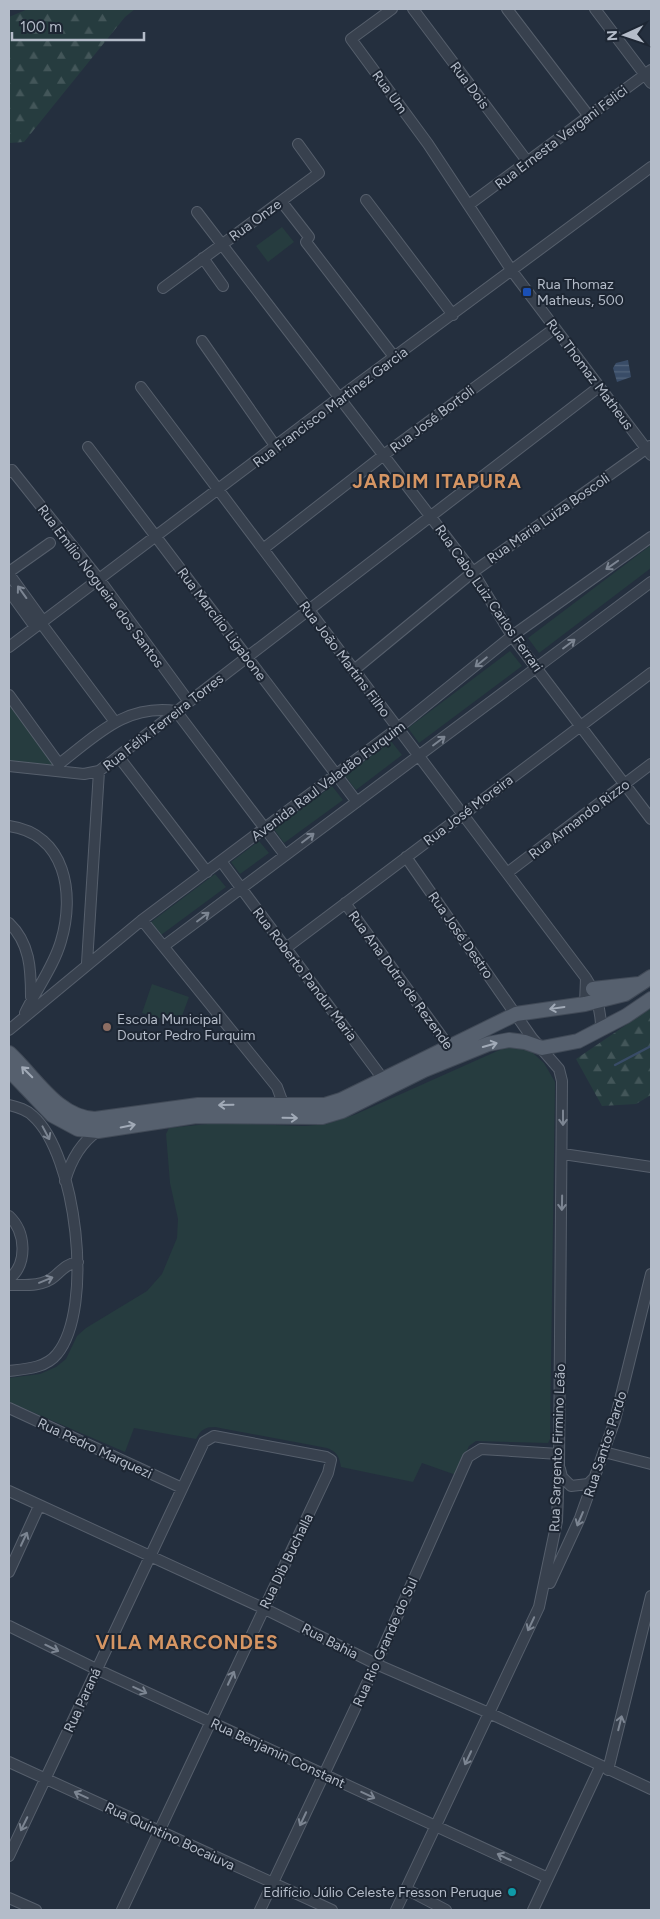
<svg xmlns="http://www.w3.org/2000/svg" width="660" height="1919" viewBox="0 0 660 1919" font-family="Figtree,sans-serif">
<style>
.forest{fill:url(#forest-firs)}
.park{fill:#263c3f}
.water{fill:url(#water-rules)}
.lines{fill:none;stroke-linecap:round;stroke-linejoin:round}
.stream{stroke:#394c67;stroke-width:2.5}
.minor-casing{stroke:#565f6c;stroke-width:12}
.major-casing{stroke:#414a57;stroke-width:16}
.minor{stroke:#38414e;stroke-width:10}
.major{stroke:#56606e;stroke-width:14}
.oneway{stroke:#7c8592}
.oneway2{stroke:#a1aab7}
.transit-dot{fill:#1a4fb4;stroke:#1d2633;stroke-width:2}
.education-dot{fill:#8d6e63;stroke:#1d2633;stroke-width:2}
.culture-dot{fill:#0f9aa8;stroke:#1d2633;stroke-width:2}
.labels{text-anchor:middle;stroke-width:4;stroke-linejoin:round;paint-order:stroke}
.street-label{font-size:14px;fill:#b4bcc9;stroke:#1d2633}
.poi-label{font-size:14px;fill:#b4bcc9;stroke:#1d2633;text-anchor:start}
.district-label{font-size:19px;font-weight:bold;letter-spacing:1px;fill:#d59563;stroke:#1d2633}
</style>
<defs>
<pattern id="forest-firs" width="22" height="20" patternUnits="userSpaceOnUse" patternTransform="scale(1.25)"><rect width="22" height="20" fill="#263c3f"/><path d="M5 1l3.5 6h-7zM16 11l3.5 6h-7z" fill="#435659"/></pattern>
<pattern id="water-rules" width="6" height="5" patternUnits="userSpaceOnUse" patternTransform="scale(1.25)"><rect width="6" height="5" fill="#394c67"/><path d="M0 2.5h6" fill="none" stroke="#53647b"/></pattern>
</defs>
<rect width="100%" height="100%" fill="#242f3e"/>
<path class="forest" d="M28 9H135L125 17 24 142 9 143V17Z
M651 1008V1095L636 1104 602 1106 576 1059Z"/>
<path class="park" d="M282 227 294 242 268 262 256 246Z
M651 545V568L539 653 528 638Z
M510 651 522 666 419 743 408 728Z
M9 701 54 762 51 765 9 761Z
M391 741 402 755 356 790 345 776Z
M332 786 343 800 284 843 274 829Z
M259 841 269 853 240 874 231 862Z
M215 874 226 887 161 935 151 922Z
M152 984 189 997 179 1024 142 1013Z
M525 1046 544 1063 555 1082 550 1439 548 1443 476 1441 469 1446 456 1475 422 1463 413 1482 341 1467C339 1456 337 1452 327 1448L215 1427C204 1427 201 1430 196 1439L134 1428 125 1452 9 1402V1378L40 1374 56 1367 66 1359 77 1336 86 1328 147 1291 162 1274 177 1238 178 1219 170 1183 166 1134 169 1128 217 1123 304 1126 327 1124 354 1115 504 1048Z"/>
<path class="water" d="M628 360 631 377 617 382 613 368 616 363Z"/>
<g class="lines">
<path class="stream" d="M615 1065 651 1046"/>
<g class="minor-casing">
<path id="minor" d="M392 9 351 39 428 144 512 271 651 455
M413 9 527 161
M507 9 588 115
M595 9 651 83
M366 200 453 315
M281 201 309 237
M470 204 651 70
M197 212 473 572 512 636 651 819
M306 242 395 358
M203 258 223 286
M163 288 319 173 298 144
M202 341 276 447
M141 387 586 978C596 993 601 1009 601 1028
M88 447 357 802
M9 472 12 470 99 579 189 702
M263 549 385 454 555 328
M9 572 50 543
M9 574 43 621
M9 591 35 627
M41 623 115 722
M9 647 340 397 651 167
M354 670 473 572 650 446
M9 695 59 764V771
M118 756 207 872
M59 764C97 735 125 704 176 711L285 855
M9 766 84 774 99 771 599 387
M9 826C66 834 75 894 61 941 54 966 36 990 25 1013
M221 861 386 1083
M507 873 651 764
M345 903 453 1052
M142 920 277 1087 284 1106
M9 923C30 943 31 969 31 997
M164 946 651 582
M286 948 651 673
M87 963 99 771
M585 1004 586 978
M9 1030 142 920 398 728 512 636 651 537
M9 1105C17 1107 26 1109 33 1116 76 1154 95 1308 57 1354 46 1368 26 1369 9 1371
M563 1154 651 1167
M65 1181C71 1160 80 1143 98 1131
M9 1216C26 1232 28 1264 9 1279
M9 1285C24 1285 43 1287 55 1276 63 1269 67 1264 78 1262
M9 1408 182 1488
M604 1452 651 1464
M560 1469 562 1477 571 1486 588 1484 595 1477
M9 1491 263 1608 376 1664 489 1713 651 1789
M9 1572 39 1506
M550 1583 580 1518 615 1420 651 1274
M9 1626 96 1669 548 1878
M9 1762 332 1910
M608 1770 651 1596
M9 1856 204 1442 214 1436 326 1457 331 1460 328 1473 122 1910
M406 1889 446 1910
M9 1898 36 1910
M260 1910 376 1664 468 1457 481 1449 559 1454
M396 1910 539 1607 557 1521 559 1466 562 1081 559 1069 532 1038 406 857
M533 1910 600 1767"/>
</g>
<g class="major-casing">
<path id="major" d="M593 989 639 984
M9 1053C35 1077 58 1118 95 1119L198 1105H325L341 1100 516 1014 585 1004 625 994 651 977
M9 1070 52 1115 78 1129 98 1131 196 1116 322 1117 342 1111 424 1070 488 1044 509 1040 525 1042 542 1048 578 1041 626 1016 651 999"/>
</g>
<use href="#minor" class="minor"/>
<use href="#major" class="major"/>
</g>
<defs><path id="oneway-shaft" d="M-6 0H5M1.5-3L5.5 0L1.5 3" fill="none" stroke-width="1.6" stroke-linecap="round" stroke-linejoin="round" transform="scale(1.25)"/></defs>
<g class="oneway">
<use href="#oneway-shaft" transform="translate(612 565) rotate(145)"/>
<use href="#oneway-shaft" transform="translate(22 592) rotate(-126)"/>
<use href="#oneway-shaft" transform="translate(569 644) rotate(-37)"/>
<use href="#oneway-shaft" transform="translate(481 662) rotate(141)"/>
<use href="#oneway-shaft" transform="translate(439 741) rotate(-37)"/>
<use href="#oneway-shaft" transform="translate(308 838) rotate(-37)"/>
<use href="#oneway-shaft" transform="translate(203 917) rotate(-37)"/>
<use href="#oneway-shaft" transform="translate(563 1118) rotate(90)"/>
<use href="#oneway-shaft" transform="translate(46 1133) rotate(62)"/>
<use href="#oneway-shaft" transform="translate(562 1203) rotate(91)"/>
<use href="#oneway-shaft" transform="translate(46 1280) rotate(-22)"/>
<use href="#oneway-shaft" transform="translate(580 1519) rotate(113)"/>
<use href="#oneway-shaft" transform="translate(24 1539) rotate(-65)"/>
<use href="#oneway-shaft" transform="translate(531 1624) rotate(115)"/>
<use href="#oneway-shaft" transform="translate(52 1648) rotate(26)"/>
<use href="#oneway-shaft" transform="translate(231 1678) rotate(-65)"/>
<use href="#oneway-shaft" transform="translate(140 1690) rotate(25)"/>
<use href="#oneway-shaft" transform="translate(620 1723) rotate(-76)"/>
<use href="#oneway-shaft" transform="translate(468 1758) rotate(115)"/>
<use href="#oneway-shaft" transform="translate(81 1795) rotate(-155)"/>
<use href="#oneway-shaft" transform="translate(368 1795) rotate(25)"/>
<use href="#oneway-shaft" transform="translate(303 1819) rotate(115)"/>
<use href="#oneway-shaft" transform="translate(24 1824) rotate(116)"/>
<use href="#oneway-shaft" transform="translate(504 1857) rotate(-155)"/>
</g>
<g class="oneway2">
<use href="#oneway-shaft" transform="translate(557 1008) rotate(172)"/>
<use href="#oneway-shaft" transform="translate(490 1045) rotate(-16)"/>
<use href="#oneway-shaft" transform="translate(27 1072) rotate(-135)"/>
<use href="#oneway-shaft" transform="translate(226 1105) rotate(179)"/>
<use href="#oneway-shaft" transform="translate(290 1118) rotate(1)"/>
<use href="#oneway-shaft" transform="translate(128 1126) rotate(-11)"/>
</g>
<rect class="transit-dot" x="522" y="287" width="10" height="10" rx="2.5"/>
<circle class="education-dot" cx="107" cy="1027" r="5"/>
<circle class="culture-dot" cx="512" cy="1892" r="5"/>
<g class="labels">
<g class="street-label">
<text transform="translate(470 85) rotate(53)" y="5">Rua Dois</text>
<text transform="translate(390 92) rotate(54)" y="5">Rua Um</text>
<text transform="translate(561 137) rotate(-37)" y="5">Rua Ernesta Vergani Felici</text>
<text transform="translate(255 220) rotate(-36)" y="5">Rua Onze</text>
<text transform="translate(590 374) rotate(53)" y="5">Rua Thomaz Matheus</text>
<text transform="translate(330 407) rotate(-37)" y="5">Rua Francisco Martinez Garcia</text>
<text transform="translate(432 419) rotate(-37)" y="5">Rua José Bortoli</text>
<text transform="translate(548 518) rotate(-35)" y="5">Rua Maria Luiza Boscoli</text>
<text transform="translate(101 586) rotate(53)" y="5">Rua Emílio Nogueira dos Santos</text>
<text transform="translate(489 598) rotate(55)" y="5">Rua Cabo Luiz Carlos Ferrari</text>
<text transform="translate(222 624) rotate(53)" y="5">Rua Marcílio Ligabone</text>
<text transform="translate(345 659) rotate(53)" y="5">Rua João Martins Filho</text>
<text transform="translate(163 722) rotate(-38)" y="5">Rua Félix Ferreira Torres</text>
<text transform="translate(328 781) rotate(-37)" y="5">Avenida Raul Valadão Furquim</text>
<text transform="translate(468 810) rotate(-37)" y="5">Rua José Moreira</text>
<text transform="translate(579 819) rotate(-37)" y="5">Rua Armando Rizzo</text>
<text transform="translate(461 935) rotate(55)" y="5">Rua José Destro</text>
<text transform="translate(305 974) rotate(53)" y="5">Rua Roberto Pandur Maria</text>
<text transform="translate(401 980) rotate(54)" y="5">Rua Ana Dutra de Rezende</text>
<text transform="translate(605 1444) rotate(-72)" y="5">Rua Santos Pardo</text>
<text transform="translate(95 1448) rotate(25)" y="5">Rua Pedro Marquezi</text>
<text transform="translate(557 1448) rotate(-88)" y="5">Rua Sargento Firmino Leão</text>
<text transform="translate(286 1561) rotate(-64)" y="5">Rua Dib Buchalla</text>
<text transform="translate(330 1641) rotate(27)" y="5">Rua Bahia</text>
<text transform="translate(385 1642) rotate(-66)" y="5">Rua Rio Grande do Sul</text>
<text transform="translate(82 1700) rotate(-65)" y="5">Rua Paraná</text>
<text transform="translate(278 1753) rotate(25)" y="5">Rua Benjamin Constant</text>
<text transform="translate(170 1836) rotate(25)" y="5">Rua Quintino Bocaiuva</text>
</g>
<g class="poi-label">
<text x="537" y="289">Rua Thomaz<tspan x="537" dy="16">Matheus, 500</tspan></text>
<text x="117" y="1024">Escola Municipal<tspan x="117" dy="16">Doutor Pedro Furquim</tspan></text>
<text x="502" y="1897" text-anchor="end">Edifício Júlio Celeste Fresson Peruque</text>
</g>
<g class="district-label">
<text x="437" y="488">JARDIM ITAPURA</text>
<text x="187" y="1649">VILA MARCONDES</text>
</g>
</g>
<rect width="660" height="1919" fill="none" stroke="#b4bcc9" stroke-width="20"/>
<g transform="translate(625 35) rotate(267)" stroke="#1d2633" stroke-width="4" paint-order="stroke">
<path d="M0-4L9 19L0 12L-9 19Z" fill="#b4bcc9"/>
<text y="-8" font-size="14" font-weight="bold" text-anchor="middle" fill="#b4bcc9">N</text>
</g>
<path d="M12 32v8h132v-8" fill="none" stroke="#b4bcc9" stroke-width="2.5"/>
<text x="20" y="32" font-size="15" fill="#b4bcc9" stroke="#1d2633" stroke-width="4" paint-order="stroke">100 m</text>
</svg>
